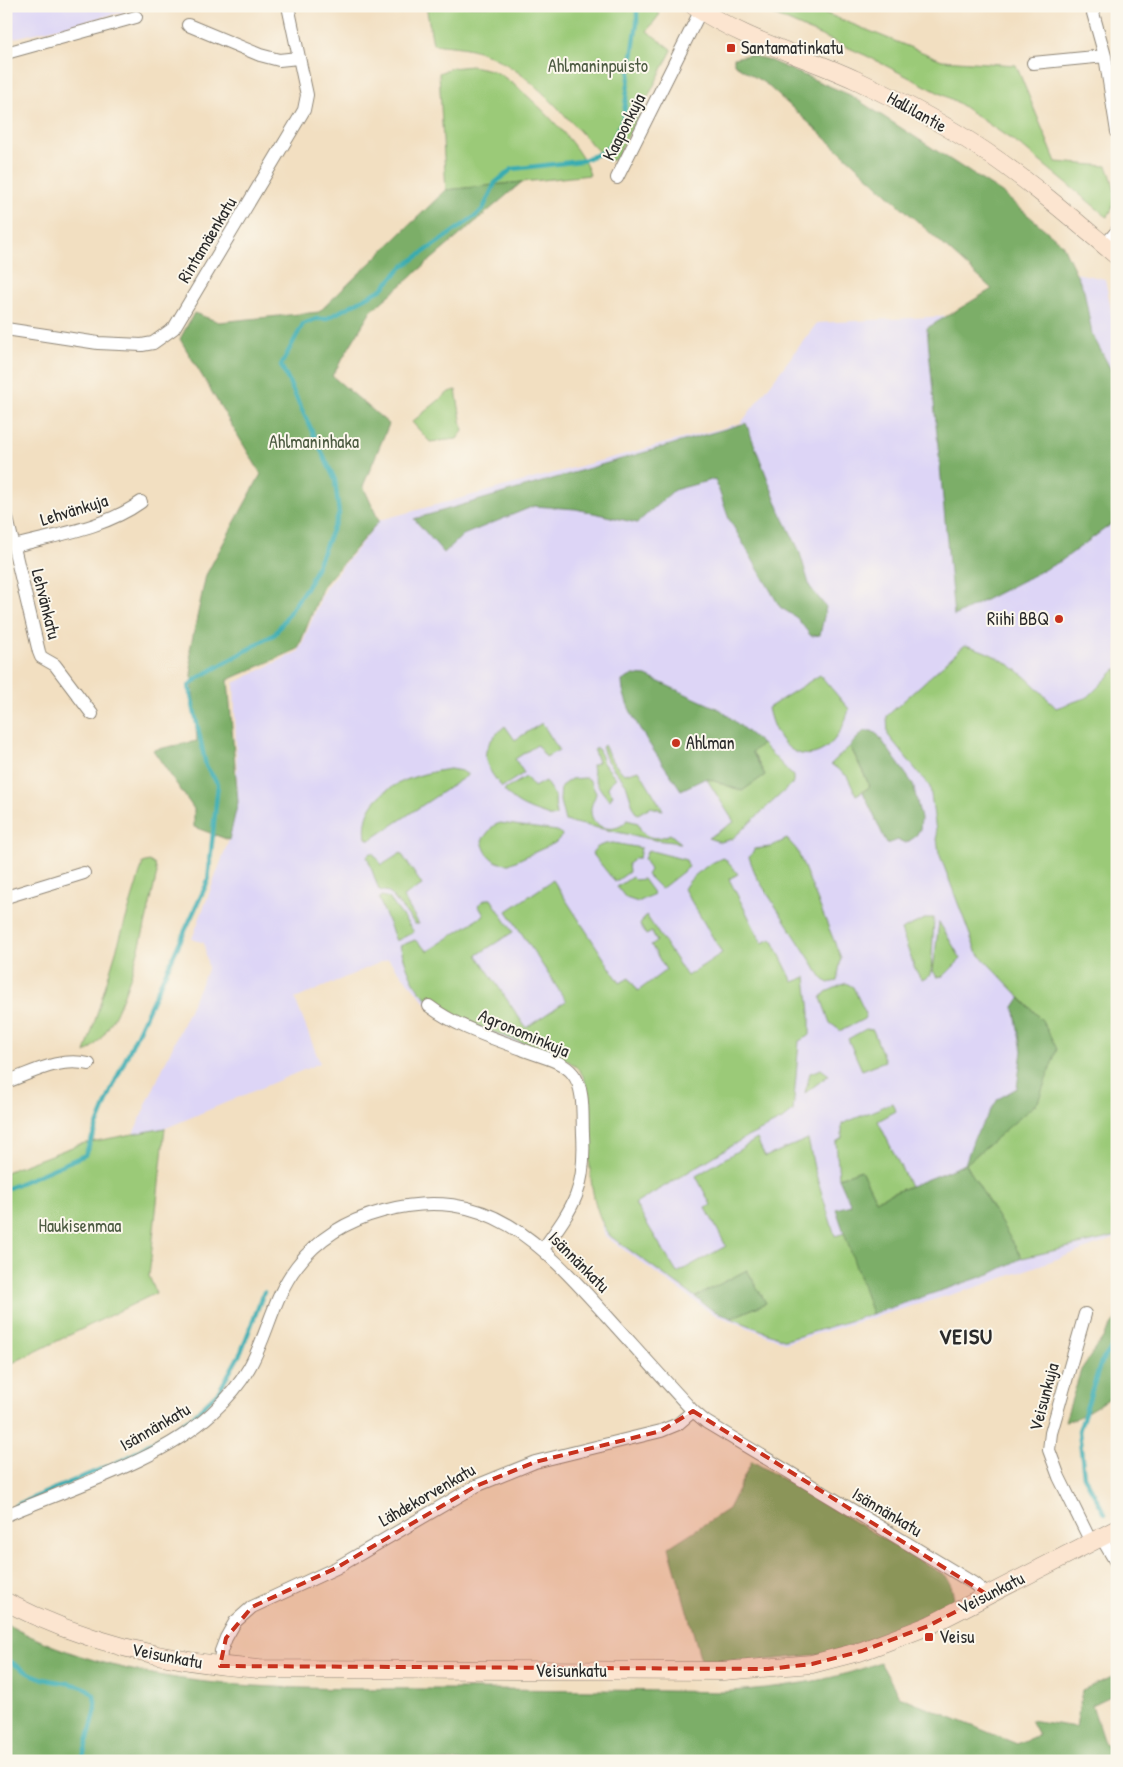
<svg xmlns="http://www.w3.org/2000/svg" width="1123" height="1767" viewBox="0 0 1123 1767" font-family="'Patrick Hand',sans-serif">
<style>
.built{fill:#ddd5f6}
.green{fill:#9bca78;stroke:#637a52}
.forest{fill:#7cae68;stroke:#546c4a}
.lines{fill:none;stroke-linecap:round;stroke-linejoin:round}
.stream{stroke:#39acb1;stroke-width:4.5}
.street-casing{stroke:#8e8576;stroke-width:14}
.secondary-casing{stroke:#8e8576;stroke-width:19}
.street{stroke:#fff;stroke-width:12}
.secondary{stroke:#fce5d0;stroke-width:18}
.marked{fill:#c8321e;fill-opacity:0.2;stroke:#c8321e;stroke-width:4;stroke-dasharray:10 6;stroke-linejoin:round}
.poi-dot{fill:#c8321e;stroke:#fbf7ec;stroke-width:2}
.labels{text-anchor:middle;stroke-width:4;stroke-linejoin:round;paint-order:stroke}
.poi-label{font-size:18px;fill:#2b2b2b;stroke:#fbf7ec;text-anchor:start}
.park-label{font-size:18px;fill:#4d5b42;stroke:#fbf7ec}
.street-label{font-size:18px;fill:#2b2b2b;stroke:#fbf7ec}
.district-label{font-size:22px;font-weight:bold;letter-spacing:1px;fill:#2b2b2b;stroke:#fbf7ec}
</style>
<rect width="100%" height="100%" fill="#fbf7ec"/>
<filter id="ink" filterUnits="userSpaceOnUse"><feTurbulence type="fractalNoise" baseFrequency=".02" numOctaves="2"/><feDisplacementMap in="SourceGraphic" scale="10" xChannelSelector="R" yChannelSelector="G"/><feConvolveMatrix kernelMatrix="1 2 1 2 8 2 1 2 1" color-interpolation-filters="sRGB"/></filter>
<filter id="wash" filterUnits="userSpaceOnUse"><feTurbulence type="fractalNoise" baseFrequency=".0096" numOctaves="4" result="noise"/><feDisplacementMap in="SourceGraphic" scale="20" xChannelSelector="R" yChannelSelector="G"/><feGaussianBlur stdDeviation="1.12" result="paint"/><feColorMatrix in="noise" values="0 0 0 0 0 0 0 0 0 0 0 0 0 0 0 0 0 1.4 0 .05"/><feComposite in="paint" operator="in"/></filter>
<g filter="url(#wash)">
<rect width="100%" height="100%" fill="#f2dfc1"/>
<path class="built" d="M6 6H123L124 12 6 40Z
M1011 260 1105 279 1117 340V1238L977 1287 786 1343 711 1313 605 1236 592 1190 587 1090 580 1070 573 1064 557 1057 437 1015 388 959 295 999 320 1063 166 1128 133 1134 208 968 204 943 192 939 229 840 238 802 234 683 299 651 325 588 380 520 741 423 817 323 1006 313Z"/>
<path class="green" d="M426 6H650L660 14 647 31 672 50 616 159 608 161C569 123 532 69 478 51 464 46 447 46 433 44Z
M754 6H807L942 60 1016 65 1056 162 1107 166C1114 183 1120 201 1107 217L1025 149 955 101 867 56Z
M471 66C481 68 492 69 501 75 527 92 582 145 590 175L446 190 439 73 451 68Z
M456 390 463 431 457 439 430 442 412 422 449 392Z
M965 645C1006 656 1028 677 1056 708L1088 697 1117 668V1236L1022 1258 965 1164 1038 1102 1042 1020 976 951 939 853 930 787 888 735 887 716Z
M820 675 849 709C833 769 781 771 768 708Z
M542 723 559 750 546 757 537 745 515 759 524 773 502 787C481 762 478 749 505 726L515 740Z
M762 744 793 776V783L732 839 720 842 708 838 734 822 706 778 742 791 765 775 752 751Z
M604 745 612 761 624 774 639 770 663 810 650 807 638 814 635 812 626 784 607 761 602 747Z
M850 746 870 787 856 795 847 776 831 764Z
M596 748 599 750 603 763 616 778 609 784 608 789 613 794 610 800C600 792 593 778 592 765L598 762 594 751Z
M450 769 462 771 468 775 370 840 366 838C359 790 413 774 450 769Z
M526 777 534 787 545 781 555 796 556 816 552 817C533 810 517 807 504 790Z
M585 778 589 779 596 793C595 799 590 805 591 812 592 830 618 834 627 820L638 823C642 839 657 841 670 834L681 843 655 840 565 821 560 801 561 786 571 779Z
M500 823 557 831 561 833 562 836 555 843 509 864C493 864 485 855 482 840L493 826Z
M787 839 797 850 841 958 837 981 828 983 822 978 756 876 749 857 755 849 770 847Z
M613 843 641 848 639 858H635L628 864 629 872 615 882 592 853C597 845 604 844 613 843Z
M648 850 686 860 689 867 661 889 647 875 650 870 644 859Z
M370 853H373L382 865 401 853 422 885 403 897 419 924H415L389 892 379 890 367 856Z
M724 858 738 874 729 879 762 943 772 939 793 982 806 977 810 1012V1035L799 1041 793 1111 782 1120 741 1140 635 1204 677 1273 726 1246 706 1208 711 1205 696 1176 757 1139 765 1157 808 1139 814 1168 835 1236 845 1233 872 1314 786 1340 731 1318 766 1303 747 1270 695 1297 610 1236C586 1201 590 1154 588 1114 588 1099 589 1082 579 1070 570 1059 552 1054 539 1049 506 1036 443 1018 420 991 410 979 405 961 400 946L415 940 428 951 484 915 478 905 486 899H491L513 932 477 955 526 1028 566 1001 507 911 553 880 620 983 629 978 638 991 666 970 651 945 657 941 652 932 646 935 640 925 646 915 687 976 722 953 684 889C690 877 711 861 724 858Z
M149 861 155 865 157 873C147 917 125 1030 85 1053L143 863Z
M632 877 635 880 643 879 654 894 638 902 626 898 617 887Z
M381 896 389 898 414 932 396 941 379 899Z
M927 918H934L931 975 925 979H921L915 969 901 930Z
M939 922 961 959 944 976 937 977 933 971Z
M846 983 853 987 866 1014 864 1019 841 1031 830 1023 821 998 826 992Z
M866 1029 873 1030 885 1061 862 1070 848 1039Z
M821 1069 829 1075 805 1093 810 1073Z
M892 1103 896 1111 878 1121 910 1186 876 1200 861 1170 839 1178 836 1142 842 1138V1124Z
M165 1128 149 1276 156 1293 6 1366V1172L80 1144Z"/>
<path class="forest" d="M748 55 766 59 850 95 1002 193 1062 244 1084 290 1092 334 1117 381V520L1061 561 954 616 927 328 992 289 766 84 734 64V58Z
M522 182 371 311 332 376 389 424 363 486 379 521 323 586 298 649 228 680 238 802 229 840 194 827V809L153 750 197 741 190 650 206 575 261 474 180 339 194 313 219 322 319 312 446 190Z
M746 423 780 511 799 550 810 587 826 607 820 635 811 636 797 618 780 607 729 519 715 479 674 490 637 523 576 509 534 506 463 535 444 553 414 519Z
M633 675 646 676 721 710 762 744 752 752 765 775 742 791 706 778 681 790C664 764 622 712 622 681Z
M864 731H872L878 735 913 784 921 819 920 829 915 837 906 843 898 840 887 844 863 792 870 786 850 746Z
M1020 998 1042 1020 1057 1049 1038 1102 966 1164 1022 1258 990 1274 872 1314 836 1209 851 1205 839 1178 861 1170 876 1200 965 1164 974 1138 998 1099 1017 1088 1022 1051 1014 1007Z
M747 1270 766 1303 731 1318 712 1310 695 1297Z
M1117 1317V1394L1075 1419 1065 1421 1081 1370Z
M752 1461 946 1576 951 1585 954 1598 950 1603 901 1627 833 1653 767 1660H701L669 1547 728 1509Z
M6 1624C138 1695 286 1688 431 1689 529 1689 626 1690 723 1692 777 1687 829 1683 880 1662L899 1696 1017 1744 1038 1735 1030 1720 1076 1727 1082 1690 1117 1675V1693L1092 1705 1104 1742 1117 1761H6Z"/>
<g class="lines">
<path class="stream" d="M6 1189 85 1155 114 1084 208 881 218 784 206 766 189 686 198 678 275 634 310 582 339 514 335 480 281 365 303 324 316 319H326L382 289 401 268 477 215 483 209 495 183 512 169 581 161 603 152 610 146 623 119 637 23V6
M16 1505 127 1458 191 1418 219 1391 241 1352 264 1292
M1105 1514 1084 1476 1079 1431 1101 1362 1117 1341
M6 1658C17 1667 31 1675 44 1679 60 1684 82 1681 94 1695L96 1709 82 1761"/>
</g>
</g>
<g filter="url(#ink)">
<g class="lines">
<g class="street-casing">
<path id="street" d="M1091 6 1105 56 1117 132
M188 25 260 55 279 60 298 58
M6 53 136 17
M1033 63 1105 56
M617 178 701 10
M1104 246 1117 231
M6 329 98 343 142 345 153 343 174 328 304 110 307 95 288 6
M6 514 39 652 41 657 55 665 92 714
M14 546C56 535 105 528 141 502
M6 897 84 873
M429 1006C457 1027 490 1037 522 1049 538 1056 562 1060 573 1074 585 1089 582 1116 583 1134 586 1189 575 1205 543 1249
M6 1082C34 1072 59 1057 89 1064
M1085 1314 1051 1433 1049 1450 1059 1477 1091 1542
M6 1515C70 1488 162 1460 212 1413 226 1400 240 1384 249 1368 268 1335 273 1297 297 1266 318 1238 349 1220 383 1211 487 1183 541 1243 605 1314 634 1346 663 1379 693 1411L706 1422 973 1583 988 1595
M1101 1537 1117 1564
M220 1666 221 1651 226 1638 235 1622 252 1607 336 1568 476 1486 535 1462 661 1431 678 1424 693 1411"/>
</g>
<g class="secondary-casing">
<path id="secondary" d="M694 6C744 40 802 55 856 80 901 101 945 124 986 152 1032 183 1074 220 1117 256
M6 1602C86 1643 171 1663 259 1669L723 1671 812 1664 862 1651 928 1626 1117 1529"/>
</g>
<use href="#street" class="street"/>
<use href="#secondary" class="secondary"/>
</g>
</g>
<path class="marked" d="M693 1411 988 1595 928 1626 862 1651 812 1664 768 1669 220 1666 226 1638 252 1607 336 1568 476 1486 535 1462 661 1431Z"/>
<g class="poi-dot">
<rect x="726" y="43" width="10" height="10" rx="2.5"/>
<circle cx="1059" cy="619" r="5"/>
<circle cx="676" cy="743" r="5"/>
<rect x="924" y="1632" width="10" height="10" rx="2.5"/>
</g>
<g class="labels">
<g class="poi-label">
<text x="741" y="54">Santamatinkatu</text>
<text x="1049" y="625" text-anchor="end">Riihi BBQ</text>
<text x="686" y="749">Ahlman</text>
<text x="939" y="1643">Veisu</text>
</g>
<g class="park-label">
<text x="598" y="72">Ahlmaninpuisto</text>
<text x="314" y="448">Ahlmaninhaka</text>
<text x="80" y="1232">Haukisenmaa</text>
</g>
<g class="street-label">
<text transform="translate(917 112) rotate(29)" y="6">Hallilantie</text>
<text transform="translate(624 127) rotate(-63)" y="6">Kaaponkuja</text>
<text transform="translate(207 240) rotate(-59)" y="6">Rintamäenkatu</text>
<text transform="translate(74 510) rotate(-17)" y="6">Lehvänkuja</text>
<text transform="translate(46 604) rotate(76)" y="6">Lehvänkatu</text>
<text transform="translate(524 1033) rotate(23)" y="6">Agronominkuja</text>
<text transform="translate(579 1262) rotate(45)" y="6">Isännänkatu</text>
<text transform="translate(1044 1397) rotate(-75)" y="6">Veisunkuja</text>
<text transform="translate(155 1427) rotate(-30)" y="6">Isännänkatu</text>
<text transform="translate(427 1495) rotate(-30)" y="6">Lähdekorvenkatu</text>
<text transform="translate(887 1512) rotate(31)" y="6">Isännänkatu</text>
<text transform="translate(991 1593) rotate(-27)" y="6">Veisunkatu</text>
<text transform="translate(167 1656) rotate(11)" y="6">Veisunkatu</text>
<text x="571" y="1677">Veisunkatu</text>
</g>
<g class="district-label">
<text x="966" y="1344">VEISU</text>
</g>
</g>
<rect width="1123" height="1767" fill="none" stroke="#fbf7ec" stroke-width="25"/>
</svg>
